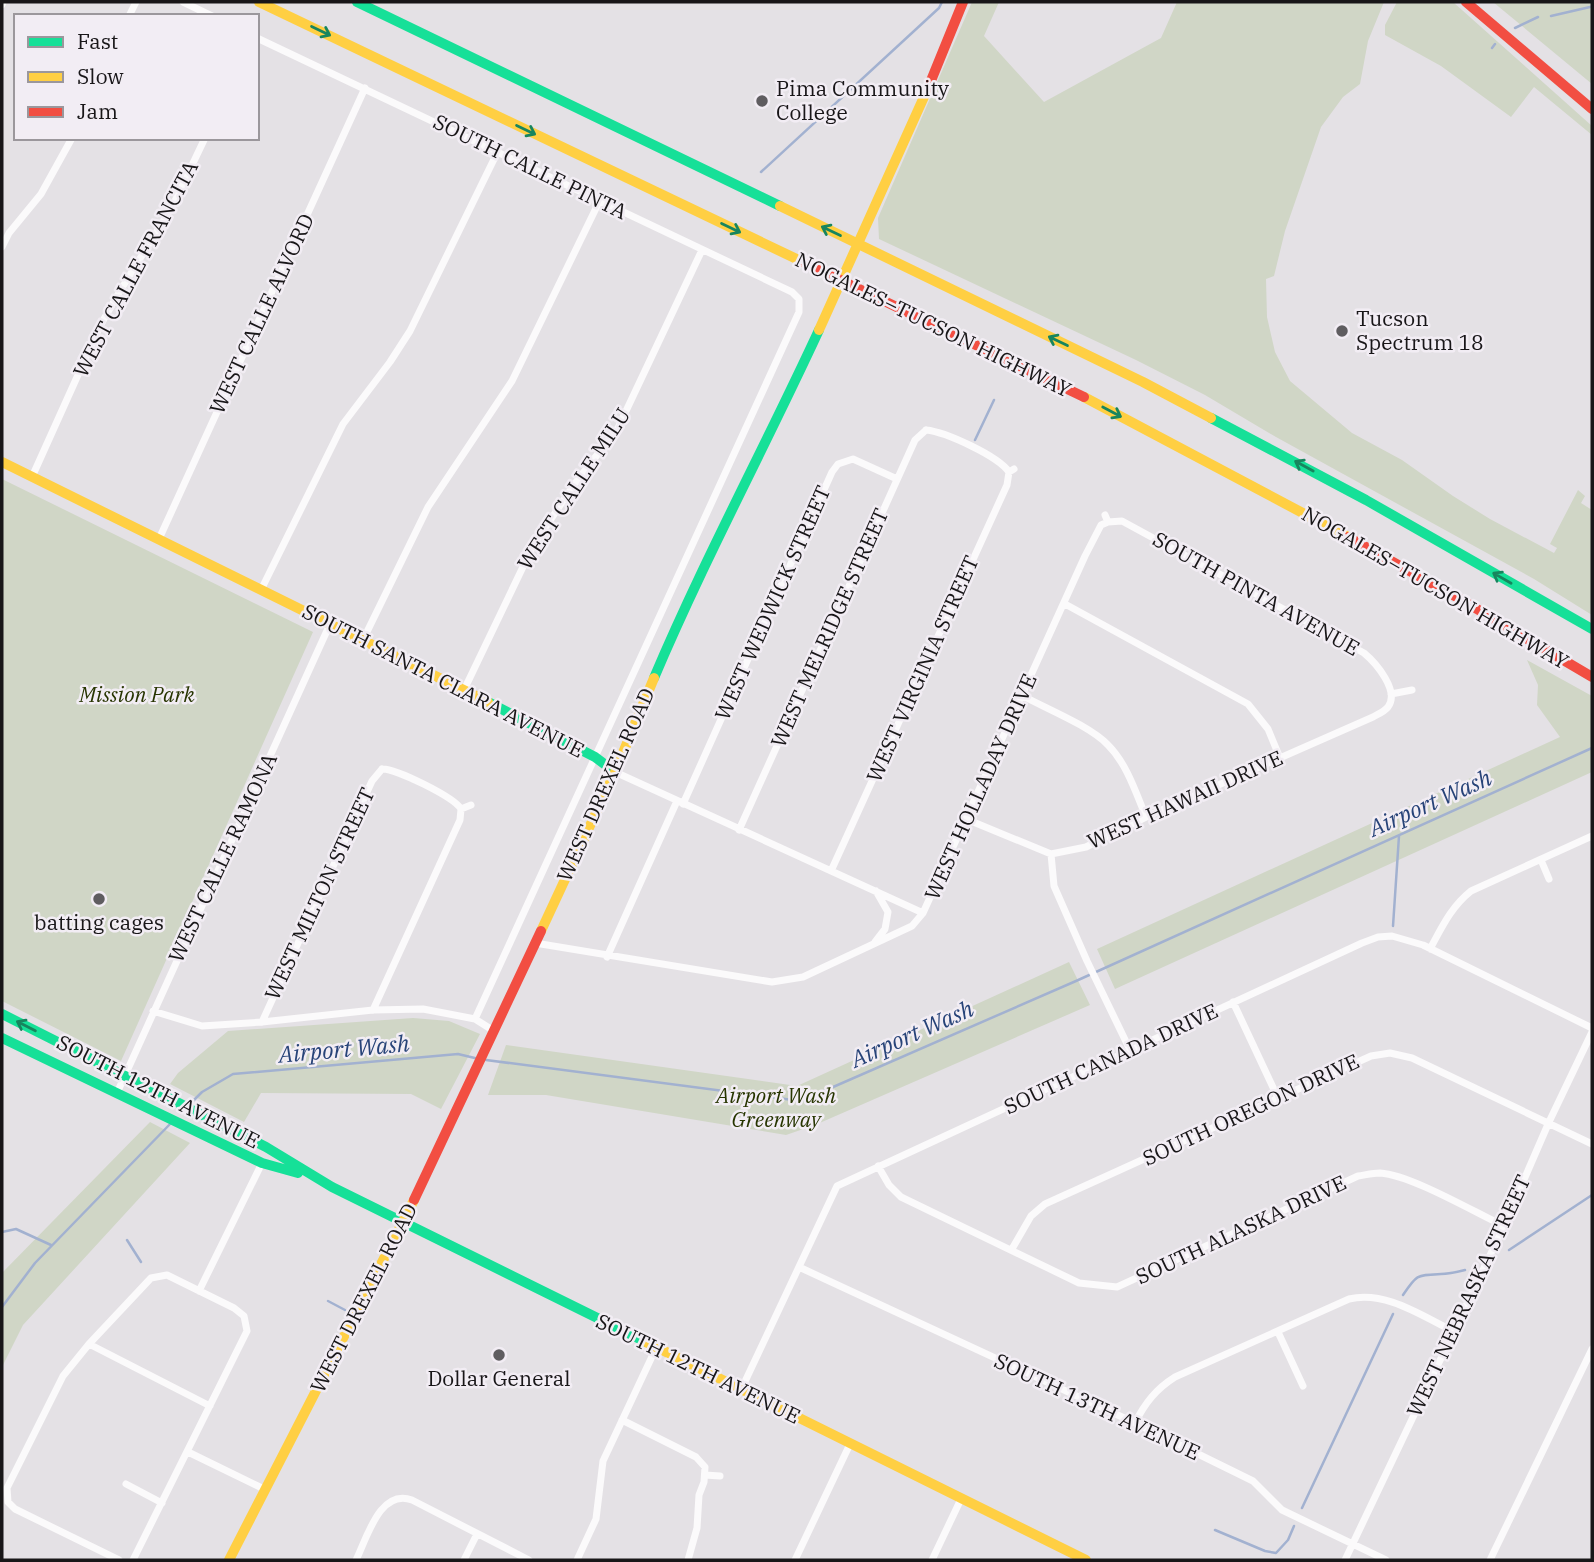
<svg xmlns="http://www.w3.org/2000/svg" width="1594" height="1562" viewBox="0 0 1594 1562" font-family="'IBM Plex Serif',serif">
<style>
.green{fill:#d0d6c6}
.lines{fill:none;stroke-linecap:round;stroke-linejoin:round}
.stream{stroke:#a2b1d0;stroke-width:2.5}
.street{stroke:#fbfafb;stroke-width:7}
.fast{stroke:#16e098;stroke-width:10}
.slow{stroke:#ffcf43;stroke-width:10}
.jam{stroke:#f24e42;stroke-width:10}
.oneway{stroke:#17855e}
.poi-dot{fill:#5f5d60;stroke:#f2edf4;stroke-width:2.5}
.labels{text-anchor:middle;stroke-width:5;stroke-linejoin:round;paint-order:stroke}
.poi-label{font-size:21px;fill:#181618;stroke:#f2edf4;text-anchor:start}
.street-label{font-size:21px;fill:#181618;stroke:#f2edf4}
.park-label{font-size:21px;font-style:italic;fill:#273500;stroke:#f2edf4}
.water-label{font-size:23px;font-style:italic;fill:#274378;stroke:#f2edf4}
</style>
<rect width="100%" height="100%" fill="#e4e1e5"/>
<path class="green" d="M972 2H999L984 36 1044 102 1161 38 1177 2H1384L1368 41 1360 84 1343 97 1321 127 1285 231 1274 276 1266 279 1267 317 1275 352 1290 381 1352 433 1402 460 1453 496 1490 519 1554 553 1557 548 1550 544 1578 490 1585 496 1581 503 1592 510V615L1534 579 1276 437 1205 395 1136 360 879 239 878 218Z
M1397 2H1453L1592 126V135L1534 87 1511 117 1441 66 1385 35V25Z
M1493 2H1592V84Z
M2 479 313 632 121 1061 2 1001Z
M1527 660 1592 696V772L1115 989 1097 949 1560 737 1537 705 1538 685Z
M1069 962 1090 1005 815 1125 786 1135 546 1095H488L506 1045 797 1086Z
M413 1018 449 1021 480 1034 441 1109 411 1094 261 1093 244 1122 170 1084 178 1073 228 1031Z
M150 1122 190 1143 23 1325 2 1367V1273Z"/>
<g class="lines">
<path class="stream" d="M1551 16 1590 7
M1515 28 1538 17
M1492 48 1495 44
M761 172 939 8 942 2
M975 440 994 400
M1393 926 1399 836
M486 1060 801 1101 1076 981 1592 748
M189 1105 202 1092 233 1074 458 1054 479 1059
M2 1232 16 1229 51 1245
M127 1240 141 1262
M1509 1250 1592 1195
M1403 1295C1417 1274 1417 1275 1441 1274 1449 1274 1457 1272 1465 1270
M328 1301 345 1310
M2 1307 35 1263 172 1122
M1302 1508 1393 1314
M1215 1530 1265 1551 1276 1553 1288 1540 1294 1526"/>
<path class="street" d="M183 2 212 16
M2 5 3 2
M129 16 136 2
M257 38 792 292 799 299V312L475 1019
M2 247 9 233 41 194 72 138
M926 430C946 432 998 456 1009 472
M32 477 100 326 117 296 173 205 205 138
M159 539 365 88
M261 590 343 424 390 362 410 331 498 151
M1065 604 1248 704 1268 729 1280 758
M363 640 428 507 512 381 600 200
M464 690 533 546 573 486 618 428 702 250
M1391 694 1412 690
M1023 696C1047 709 1090 726 1108 745 1127 764 1136 793 1146 817
M382 769C395 768 454 797 461 809
M615 772 923 913
M683 804 832 472 838 464 853 459 897 479
M461 809 471 805
M966 819 1051 854 1086 847 1148 816 1373 717C1378 714 1384 712 1388 707 1400 691 1376 663 1364 653L1122 521 1108 522 1105 515
M739 830 915 440 926 430
M1051 854 1054 886 1087 961 1130 1050
M1541 860 1549 879
M831 871 1007 485 1009 472 1014 469
M875 942 885 929 888 912 876 891
M535 943 772 982 803 977 912 926 923 913 1085 556 1101 525 1108 522
M1430 949C1442 927 1451 907 1471 891L1592 836
M607 957 677 801
M1233 1002 1278 1098
M373 1010 460 820 461 809
M153 1011 202 1026 262 1022 373 1010 423 1009 475 1019 494 1031
M262 1022 372 781 382 769
M117 1093 330 624
M878 1166 889 1185 901 1197 1079 1283 1117 1287 1358 1176C1365 1175 1373 1173 1380 1173 1411 1175 1474 1212 1504 1226
M1012 1249 1031 1216 1045 1204 1371 1056 1390 1053 1412 1058 1592 1144
M799 1267 1135 1423 1253 1481 1282 1510 1386 1560
M199 1291 262 1163
M1278 1332 1303 1386
M89 1344 210 1406
M741 1390 837 1186 1362 943 1378 937 1392 936 1423 945 1592 1028
M622 1420 696 1457 705 1467 704 1482 699 1495 697 1528 688 1560
M1135 1423C1145 1403 1156 1389 1175 1377L1349 1299C1385 1290 1422 1316 1453 1331
M188 1452 266 1490
M705 1475 720 1476
M126 1484 162 1503
M119 1560 15 1509 8 1502 7 1488 63 1376 89 1344 151 1278 167 1275 234 1308 244 1316 247 1331 133 1560
M356 1560C367 1538 380 1488 412 1500L529 1560
M464 1560 477 1534
M577 1560 596 1519 603 1461 656 1348
M795 1560 850 1444
M932 1560 961 1499
M1345 1560 1503 1228 1549 1122 1592 1032
M1490 1560 1592 1349"/>
<path class="fast" d="M357 2 780 206
M1211 418 1366 500 1592 629
M654 678C704 560 765 447 819 330
M488 702 595 757 615 772
M2 1014 266 1147 332 1187 646 1342
M2 1038 262 1163 298 1173"/>
<path class="slow" d="M259 2 805 263
M780 206 1143 382 1211 418
M819 330 928 88
M1084 397 1348 537
M2 462 488 702
M541 931 615 772 654 678
M646 1342 1086 1560
M229 1560 414 1200"/>
<path class="jam" d="M1466 2 1592 109
M928 88 963 2
M805 263 1084 397
M1348 537 1460 599 1592 677
M414 1200 541 931"/>
</g>
<defs><path id="oneway-shaft" d="M-6 0H5M1.5-3L5.5 0L1.5 3" fill="none" stroke-width="1.6" stroke-linecap="round" stroke-linejoin="round" transform="scale(1.75)"/></defs>
<g class="oneway">
<use href="#oneway-shaft" transform="translate(321 31) rotate(26)"/>
<use href="#oneway-shaft" transform="translate(526 130) rotate(26)"/>
<use href="#oneway-shaft" transform="translate(731 228) rotate(26)"/>
<use href="#oneway-shaft" transform="translate(831 231) rotate(-154)"/>
<use href="#oneway-shaft" transform="translate(1058 341) rotate(-154)"/>
<use href="#oneway-shaft" transform="translate(1112 412) rotate(28)"/>
<use href="#oneway-shaft" transform="translate(1304 466) rotate(-151)"/>
<use href="#oneway-shaft" transform="translate(1502 578) rotate(-150)"/>
<use href="#oneway-shaft" transform="translate(26 1026) rotate(-153)"/>
</g>
<g class="poi-dot">
<circle cx="762" cy="101" r="7"/>
<circle cx="1342" cy="331" r="7"/>
<circle cx="99" cy="899" r="7"/>
<circle cx="499" cy="1355" r="7"/>
</g>
<g class="labels">
<g class="poi-label">
<text x="776" y="96">Pima Community<tspan x="776" dy="24">College</tspan></text>
<text x="1356" y="326">Tucson<tspan x="1356" dy="24">Spectrum 18</tspan></text>
<text x="99" y="930" text-anchor="middle">batting cages</text>
<text x="499" y="1386" text-anchor="middle">Dollar General</text>
</g>
<g class="street-label">
<text transform="translate(530 167) rotate(26)" y="7">SOUTH CALLE PINTA</text>
<text transform="translate(136 269) rotate(-62)" y="7">WEST CALLE FRANCITA</text>
<text transform="translate(262 314) rotate(-65)" y="7">WEST CALLE ALVORD</text>
<text transform="translate(933 325) rotate(26)" y="7">NOGALES–TUCSON HIGHWAY</text>
<text transform="translate(574 489) rotate(-57)" y="7">WEST CALLE MILU</text>
<text transform="translate(1435 588) rotate(30)" y="7">NOGALES–TUCSON HIGHWAY</text>
<text transform="translate(1256 594) rotate(29)" y="7">SOUTH PINTA AVENUE</text>
<text transform="translate(773 603) rotate(-66)" y="7">WEST WEDWICK STREET</text>
<text transform="translate(830 628) rotate(-66)" y="7">WEST MELRIDGE STREET</text>
<text transform="translate(923 669) rotate(-66)" y="7">WEST VIRGINIA STREET</text>
<text transform="translate(443 681) rotate(27)" y="7">SOUTH SANTA CLARA AVENUE</text>
<text transform="translate(606 785) rotate(-66)" y="7">WEST DREXEL ROAD</text>
<text transform="translate(981 787) rotate(-66)" y="7">WEST HOLLADAY DRIVE</text>
<text transform="translate(1185 800) rotate(-24)" y="7">WEST HAWAII DRIVE</text>
<text transform="translate(223 858) rotate(-65)" y="7">WEST CALLE RAMONA</text>
<text transform="translate(320 894) rotate(-65)" y="7">WEST MILTON STREET</text>
<text transform="translate(1111 1059) rotate(-25)" y="7">SOUTH CANADA DRIVE</text>
<text transform="translate(158 1092) rotate(27)" y="7">SOUTH 12TH AVENUE</text>
<text transform="translate(1251 1110) rotate(-25)" y="7">SOUTH OREGON DRIVE</text>
<text transform="translate(1241 1230) rotate(-25)" y="7">SOUTH ALASKA DRIVE</text>
<text transform="translate(1469 1296) rotate(-65)" y="7">WEST NEBRASKA STREET</text>
<text transform="translate(364 1298) rotate(-63)" y="7">WEST DREXEL ROAD</text>
<text transform="translate(698 1369) rotate(26)" y="7">SOUTH 12TH AVENUE</text>
<text transform="translate(1097 1407) rotate(25)" y="7">SOUTH 13TH AVENUE</text>
</g>
<g class="park-label">
<text x="137" y="702">Mission Park</text>
<text x="776" y="1103">Airport Wash<tspan x="776" dy="24">Greenway</tspan></text>
</g>
<g class="water-label">
<text transform="translate(1430 803) rotate(-24)" y="8">Airport Wash</text>
<text transform="translate(912 1034) rotate(-24)" y="8">Airport Wash</text>
<text transform="translate(344 1049) rotate(-5)" y="8">Airport Wash</text>
</g>
</g>
<rect width="1594" height="1562" fill="none" stroke="#181618" stroke-width="7"/>
<rect x="14" y="14" width="245" height="126" fill="#f2edf4" stroke="#9b979c" stroke-width="2"/>
<rect x="28" y="37" width="35" height="10" fill="#16e098" stroke="#9b979c" stroke-width="2"/>
<text x="77" y="49" font-size="21" fill="#181618">Fast</text>
<rect x="28" y="72" width="35" height="10" fill="#ffcf43" stroke="#9b979c" stroke-width="2"/>
<text x="77" y="84" font-size="21" fill="#181618">Slow</text>
<rect x="28" y="107" width="35" height="10" fill="#f24e42" stroke="#9b979c" stroke-width="2"/>
<text x="77" y="119" font-size="21" fill="#181618">Jam</text>
</svg>
